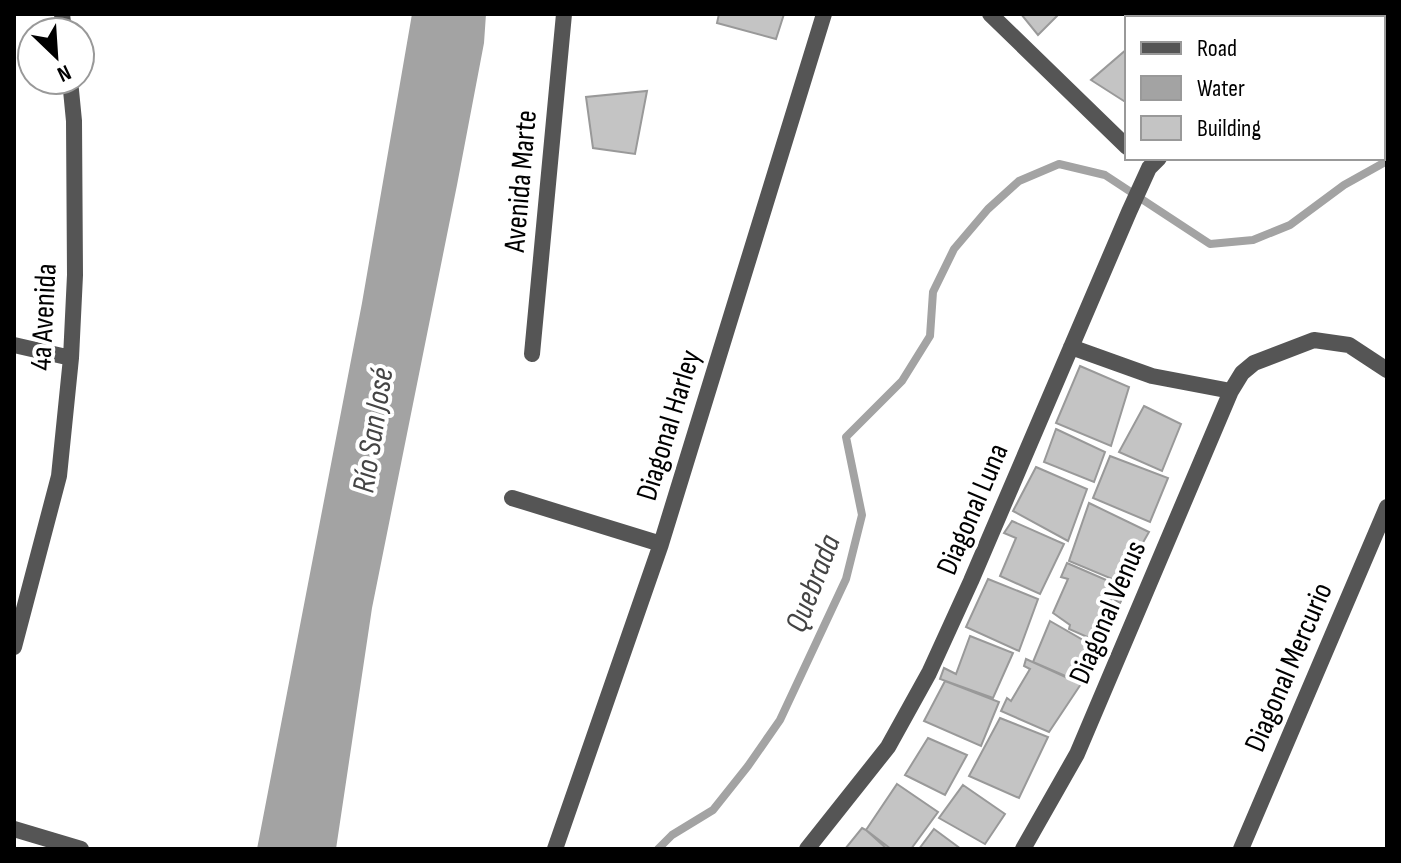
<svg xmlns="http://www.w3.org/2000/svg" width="1401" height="863" viewBox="0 0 1401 863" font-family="'Sofia Sans Condensed',sans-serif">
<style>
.water{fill:#a3a3a3}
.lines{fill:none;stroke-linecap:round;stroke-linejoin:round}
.stream{stroke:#a3a3a3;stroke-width:8}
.building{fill:#c4c4c4;stroke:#999;stroke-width:2}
.minor{stroke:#555;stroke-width:16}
.labels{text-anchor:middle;stroke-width:8;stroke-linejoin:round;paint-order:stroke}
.street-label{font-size:30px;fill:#000;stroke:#fff}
.water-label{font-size:32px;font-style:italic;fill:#444;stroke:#fff}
</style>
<rect width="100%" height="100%" fill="#fff"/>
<path class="water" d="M412 14H486L484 43 457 185 372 608 336 849H257L362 303Z"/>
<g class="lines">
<path class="stream" d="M658 849 672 835 713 810 748 766 780 720 846 579 862 515 846 437 902 381 930 336 933 292 954 249 988 209 1019 181 1059 164 1105 175 1210 244 1253 240 1290 225 1344 185 1387 161"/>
</g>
<path class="building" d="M719 14H784L776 39 717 23Z
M1021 14H1059L1038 35Z
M1184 14H1223L1218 18H1188Z
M1127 49V103L1091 80Z
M647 91 635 154 593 148 586 97Z
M1080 366 1129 387 1111 446 1056 423Z
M1144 406 1181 424 1162 471 1119 452Z
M1056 429 1105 452 1094 482 1044 462Z
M1110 456 1168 478 1150 522 1093 498Z
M1036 467 1087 489 1068 541 1013 511Z
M1089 503 1149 532 1141 546 1133 543 1117 581 1069 561Z
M1012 521 1064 544 1040 594 1000 576 1016 538 1004 533Z
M1067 563 1127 589 1120 603 1112 598 1108 608 1114 610 1105 634 1098 633 1094 640 1069 629 1070 625 1053 613 1068 579 1061 577Z
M988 579 1038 599 1019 651 966 627Z
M1050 621 1088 643 1070 678 1033 662Z
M970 636 1013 653 993 698 940 679 944 668 956 674Z
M1026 659 1081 684 1049 732 1001 711 1007 698 1011 701 1030 669 1024 666Z
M945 681 999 702 981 746 924 721Z
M1000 718 1048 737 1019 798 969 776Z
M928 738 967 755 945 795 905 775Z
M897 784 938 812 911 849H891L866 830Z
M963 785 1005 814 985 844 939 818Z
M862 828 866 830 887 849H845Z
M934 829 961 849H919Z"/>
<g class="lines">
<path class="minor" d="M62 14 64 32
M990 14 1127 147
M1299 18 1303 14
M14 345 71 358
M1071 347 1152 376 1231 391 1242 373 1254 363 1314 340 1349 345 1387 370
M532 354 564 14
M512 498 661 544
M14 647 59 476 71 358 75 275 74 121 70 80
M14 829 81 849
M555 849 661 544 824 14
M807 849 888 747 929 673 971 581 1129 212 1149 168 1159 158
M1023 849 1077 754 1231 391
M1241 849 1387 507"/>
</g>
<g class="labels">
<g class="street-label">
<text transform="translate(520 181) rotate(-85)" y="10">Avenida Marte</text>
<text transform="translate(43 317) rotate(-87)" y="10">4a Avenida</text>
<text transform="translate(668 425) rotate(-73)" y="10">Diagonal Harley</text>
<text transform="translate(972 509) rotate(-67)" y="10">Diagonal Luna</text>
<text transform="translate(1107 612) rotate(-67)" y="10">Diagonal Venus</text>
<text transform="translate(1288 667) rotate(-67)" y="10">Diagonal Mercurio</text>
</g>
<g class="water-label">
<text transform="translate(372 430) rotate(-81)" y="11">Río San José</text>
<text transform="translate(812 583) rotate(-69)" y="11">Quebrada</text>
</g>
</g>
<rect width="1401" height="863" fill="none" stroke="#000000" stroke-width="32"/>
<rect x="1125" y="16" width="260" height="144" fill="#ffffff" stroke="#999999" stroke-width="2"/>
<rect x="1141" y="42" width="40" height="12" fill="#555555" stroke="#999999" stroke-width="2"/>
<text x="1197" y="56" font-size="24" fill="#000000">Road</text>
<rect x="1141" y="76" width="40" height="24" fill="#a3a3a3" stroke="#999999" stroke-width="2"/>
<text x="1197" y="96" font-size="24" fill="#000000">Water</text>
<rect x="1141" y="116" width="40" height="24" fill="#c4c4c4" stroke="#999999" stroke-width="2"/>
<text x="1197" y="136" font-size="24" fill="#000000">Building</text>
<g transform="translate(56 56) rotate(155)"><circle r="38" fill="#ffffff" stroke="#999999" stroke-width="2"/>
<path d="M0-6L14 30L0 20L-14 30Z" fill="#000000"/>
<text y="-12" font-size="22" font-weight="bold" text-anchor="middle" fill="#000000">N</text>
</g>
</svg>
